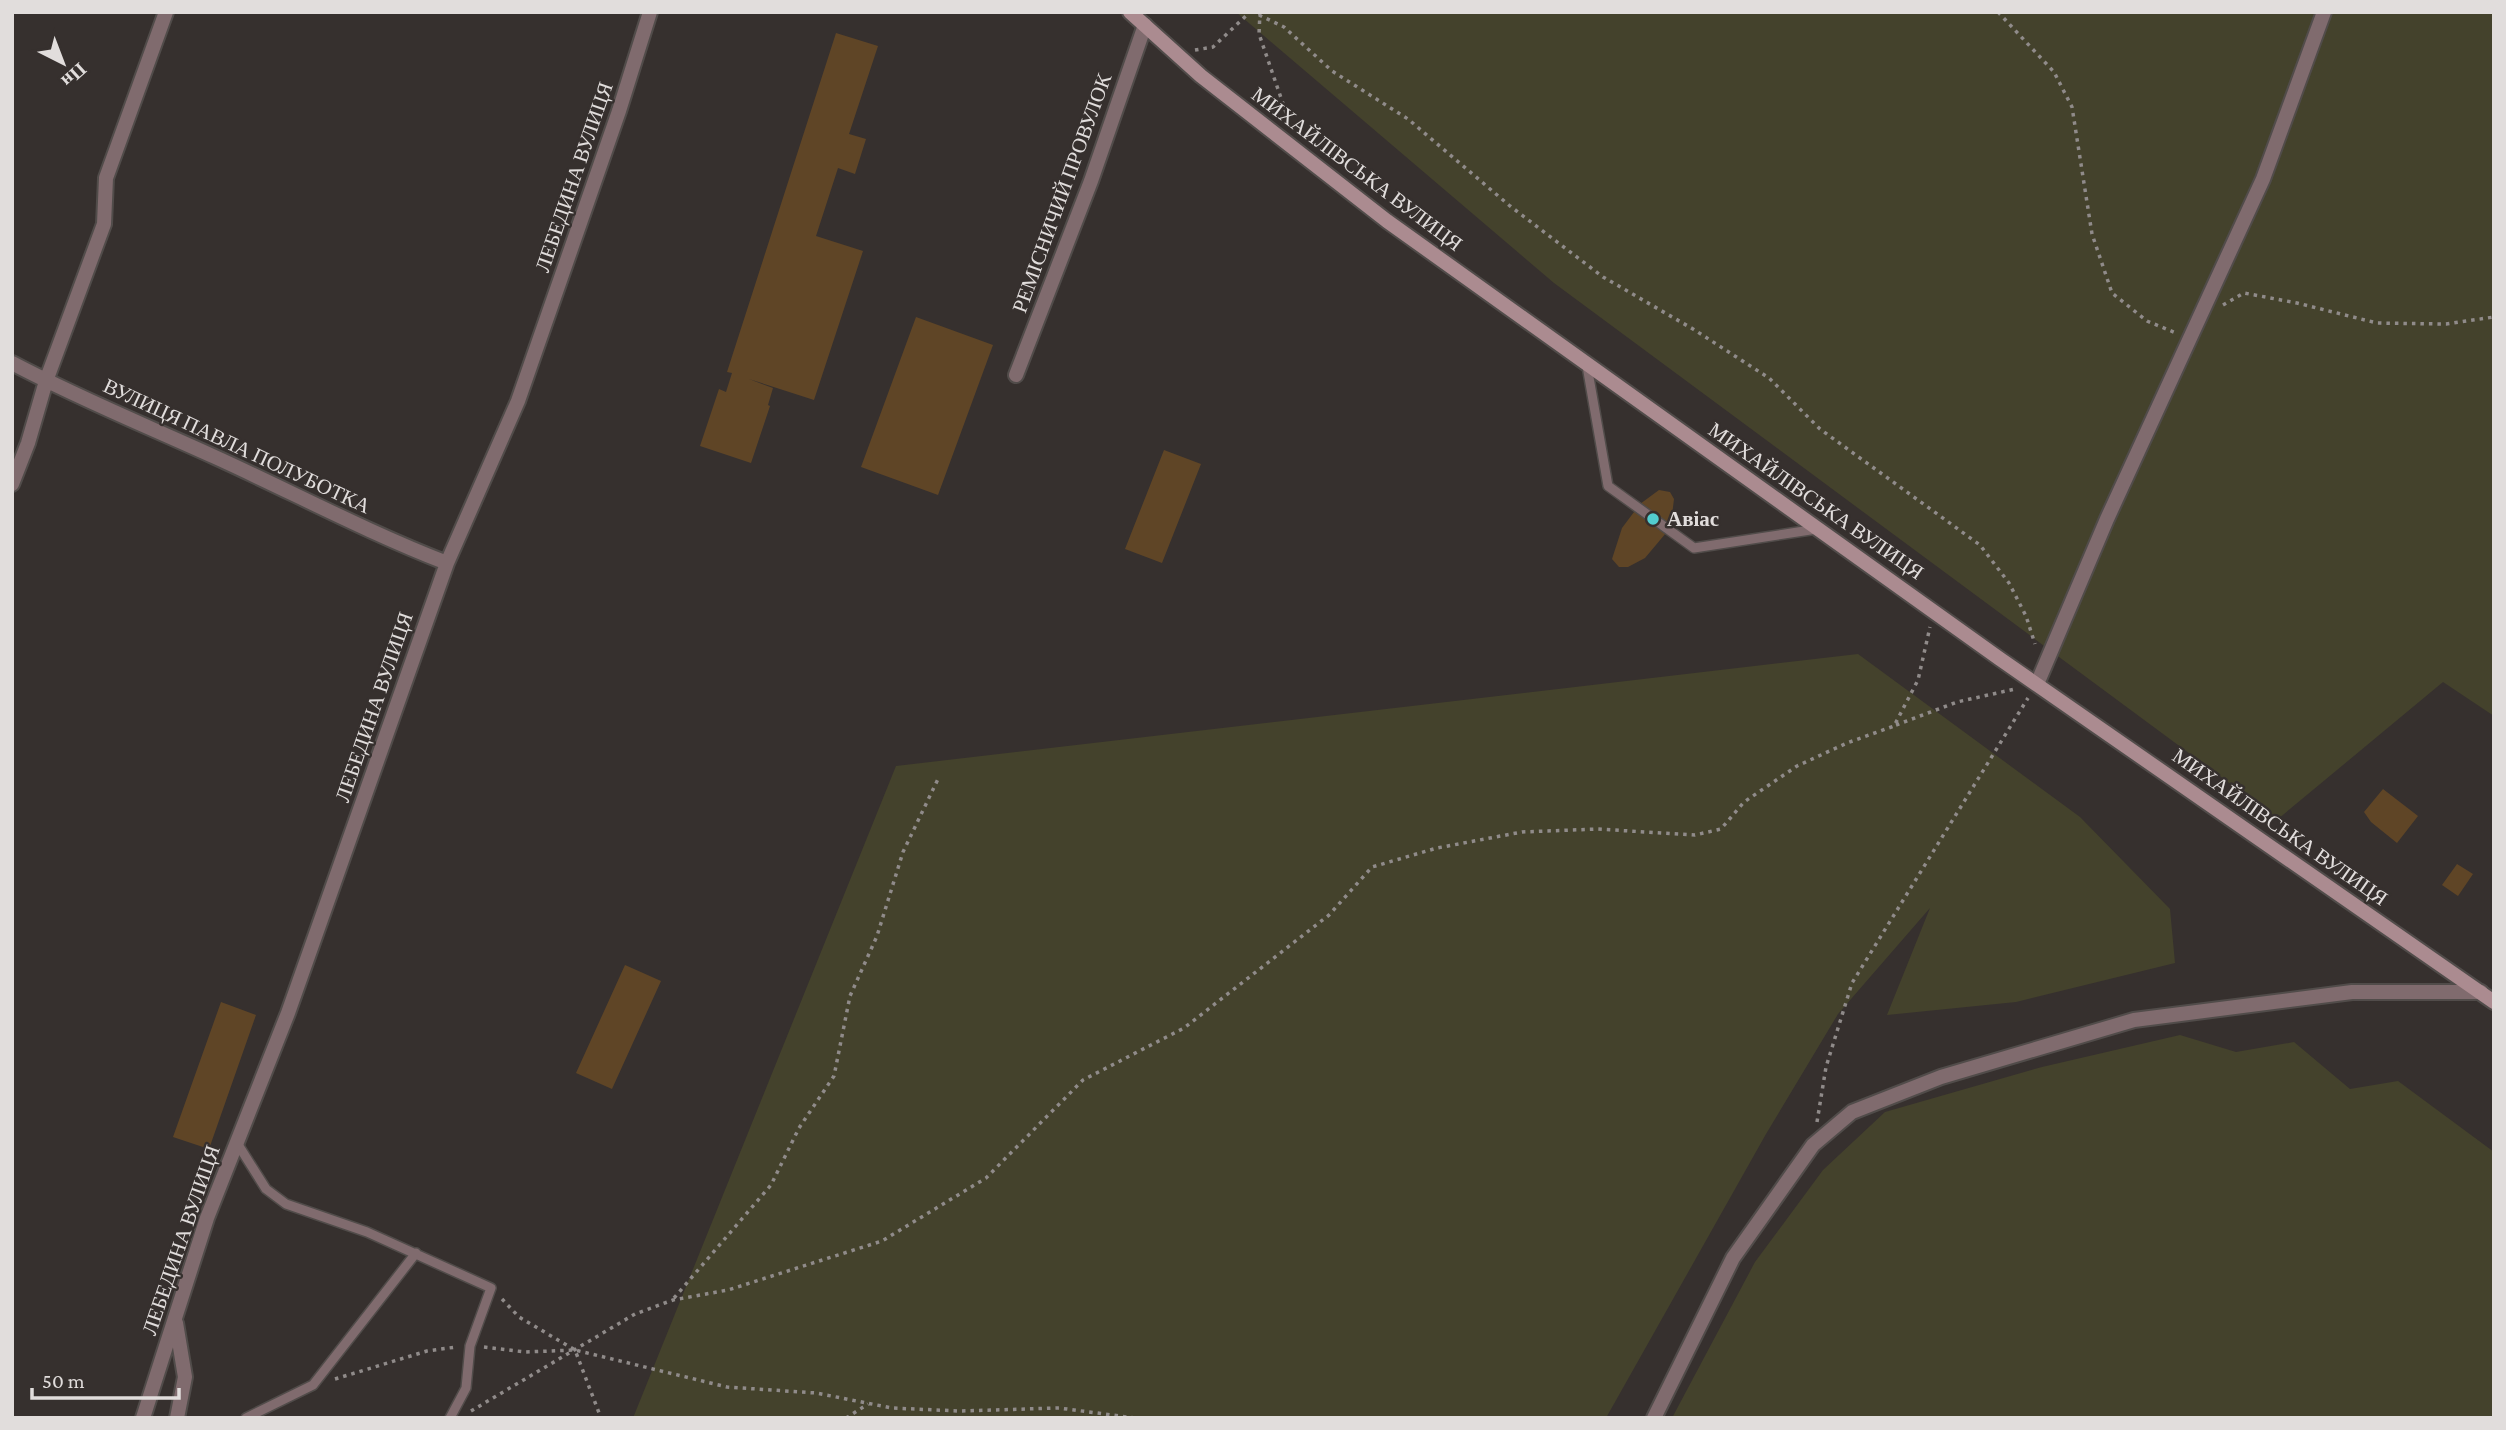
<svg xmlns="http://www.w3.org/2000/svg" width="2506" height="1430" viewBox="0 0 2506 1430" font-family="'Crimson Pro',serif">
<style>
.green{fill:#44422c}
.building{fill:#5f4526}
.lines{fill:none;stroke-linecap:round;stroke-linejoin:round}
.service-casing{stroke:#514c4a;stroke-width:12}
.minor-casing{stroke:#514c4a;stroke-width:18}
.secondary-casing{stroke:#514c4a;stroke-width:18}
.path{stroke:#908b8a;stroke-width:3.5;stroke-dasharray:3.5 5;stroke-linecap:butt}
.service{stroke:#806b6e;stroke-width:9}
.minor{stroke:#806b6e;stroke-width:14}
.secondary{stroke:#ab8b90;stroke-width:14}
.poi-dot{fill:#52cdcf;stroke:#36302e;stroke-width:2.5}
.labels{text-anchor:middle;stroke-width:5;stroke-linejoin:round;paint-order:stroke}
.street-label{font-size:21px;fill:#e1dddc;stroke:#36302e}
.poi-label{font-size:21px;font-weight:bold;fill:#e1dddc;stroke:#36302e;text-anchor:start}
</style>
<rect width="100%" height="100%" fill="#36302e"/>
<path class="green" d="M1236 12H2494V716L2443 682 2278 819 1554 283Z
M1858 654 2080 817 2170 909 2175 963 2016 1002 1887 1015 1930 908 1838 1014 1766 1134 1606 1418H633L896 766Z
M2180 1035 2236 1052 2294 1042 2350 1089 2398 1081 2494 1152V1418H1672L1755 1262 1823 1170 1885 1112 2042 1067Z"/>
<path class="building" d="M836 33 878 46 849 134 866 139 855 174 838 168 816 236 863 251 814 400 749 379 773 388 768 405 770 406 751 463 700 446 719 389 726 392 732 373 727 372Z
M916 317 993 345 938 495 861 467Z
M1164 450 1201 464 1162 563 1125 549Z
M1659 490 1670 492 1674 499 1672 515 1666 533 1645 558 1628 567H1619L1612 559 1622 528 1640 504Z
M2383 789 2418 816 2397 843 2371 822 2364 812Z
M2457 864 2473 874 2458 896 2442 885Z
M625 965 661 981 612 1089 576 1073Z
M221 1002 256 1015 209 1149 173 1137Z"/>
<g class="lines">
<g class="service-casing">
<path id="service" d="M1587 366 1608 486 1694 548 1817 529
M237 1143 266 1189 286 1204 367 1232 491 1288 470 1346 466 1388 450 1418
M246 1418 313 1385 416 1253"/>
</g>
<g class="minor-casing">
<path id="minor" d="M12 363C78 398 147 426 215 457 292 492 367 532 447 563
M1016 375 1091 181 1145 25
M12 484 28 443 46 381 104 224 106 178 166 12
M2037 684 2107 519 2263 179 2324 12
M176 1323 185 1377 177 1418
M143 1418 207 1218 288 1013 447 563 518 401 619 111 650 12
M1654 1418 1733 1258 1813 1145 1852 1112 1941 1077 2134 1020 2352 992H2481"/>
</g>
<g class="secondary-casing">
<path id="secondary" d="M1130 12 1201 76 1387 221 2000 659 2494 1002"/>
</g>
<path class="path" d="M1260 12 1259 34 1290 124
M1998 12 2054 72 2072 107 2092 234 2112 293 2147 321 2176 333
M1259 15 1284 27 1332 71 1408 119 1510 206 1603 277 1693 329 1769 378 1820 429 1980 545 2009 583 2026 616 2035 644
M1195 50 1213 47 1250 12
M2223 305 2244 293 2297 303 2377 323 2446 324 2494 317
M1896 725 1957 702 2015 689
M1817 1122 1826 1067 1852 983 2028 698
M674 1298 771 1185 799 1128 834 1076 850 996 877 936 903 852 938 779
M502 1299 519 1317 575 1350 601 1418
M484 1347 525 1352 575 1350 727 1387 816 1393 892 1408 959 1411 1059 1408 1135 1418
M335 1379 427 1351 456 1347
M471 1411 635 1314 673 1300 728 1290 882 1241 986 1178 1083 1080 1184 1028 1329 915 1372 867 1437 848 1522 832 1597 829 1695 835 1721 829 1744 802 1797 766 1847 743 1894 726 1918 680 1930 627
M846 1418 868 1404"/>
<use href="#service" class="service"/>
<use href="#minor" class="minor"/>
<use href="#secondary" class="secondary"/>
</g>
<circle class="poi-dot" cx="1653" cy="519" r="7"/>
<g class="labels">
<g class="street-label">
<text transform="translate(1357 169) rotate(37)" y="7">МИХАЙЛІВСЬКА ВУЛИЦЯ</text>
<text transform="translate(574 177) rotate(-71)" y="7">ЛЕБЕДИНА ВУЛИЦЯ</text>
<text transform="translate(1062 193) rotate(-70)" y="7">РЕМІСНИЧИЙ ПРОВУЛОК</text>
<text transform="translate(237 446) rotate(25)" y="7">ВУЛИЦЯ ПАВЛА ПОЛУБОТКА</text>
<text transform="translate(1816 501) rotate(35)" y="7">МИХАЙЛІВСЬКА ВУЛИЦЯ</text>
<text transform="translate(374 707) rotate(-71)" y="7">ЛЕБЕДИНА ВУЛИЦЯ</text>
<text transform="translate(2280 827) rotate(35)" y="7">МИХАЙЛІВСЬКА ВУЛИЦЯ</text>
<text transform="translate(181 1240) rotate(-71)" y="7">ЛЕБЕДИНА ВУЛИЦЯ</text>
</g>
<g class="poi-label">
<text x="1667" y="526">Авіас</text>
</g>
</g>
<rect width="2506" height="1430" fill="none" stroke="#e1dddc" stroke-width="28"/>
<g transform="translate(63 63) rotate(138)" stroke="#36302e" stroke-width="5" paint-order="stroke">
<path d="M0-5L12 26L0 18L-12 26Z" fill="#e1dddc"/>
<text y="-10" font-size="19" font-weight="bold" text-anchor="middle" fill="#e1dddc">Пн</text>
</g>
<path d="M32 1388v10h147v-10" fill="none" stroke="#e1dddc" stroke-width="3.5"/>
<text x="42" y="1388" font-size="21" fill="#e1dddc" stroke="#36302e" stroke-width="5" paint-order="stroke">50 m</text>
</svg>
